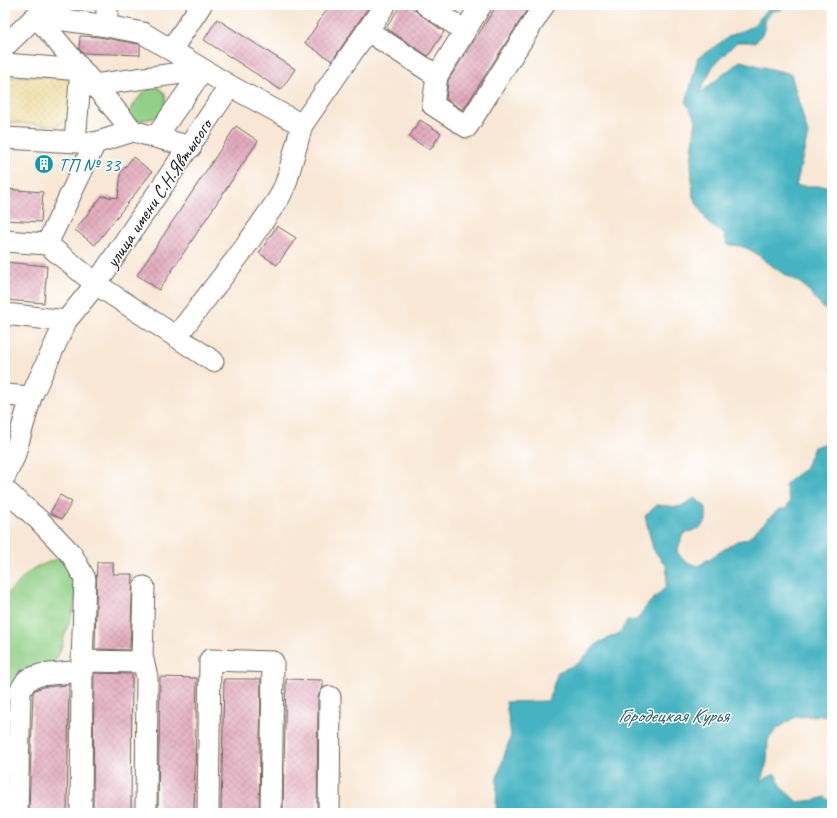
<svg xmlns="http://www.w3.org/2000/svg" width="837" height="818" viewBox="0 0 837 818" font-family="Caveat,sans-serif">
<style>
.grass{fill:#90cf85;stroke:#567650}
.sand{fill:url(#sand-dots);stroke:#857b5d}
.water{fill:#45b3c1;stroke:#30686e}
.building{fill:url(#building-cross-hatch)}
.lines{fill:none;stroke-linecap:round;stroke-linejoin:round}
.minor-casing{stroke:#69635c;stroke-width:23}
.minor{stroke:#fff;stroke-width:21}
.labels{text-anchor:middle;stroke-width:3;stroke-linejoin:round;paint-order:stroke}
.culture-label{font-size:19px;fill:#0d838f;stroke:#fff;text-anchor:start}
.street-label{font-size:19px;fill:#1c1c1c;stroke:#fff}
.water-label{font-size:20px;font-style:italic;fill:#2e6066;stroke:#fff}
</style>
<defs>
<pattern id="sand-dots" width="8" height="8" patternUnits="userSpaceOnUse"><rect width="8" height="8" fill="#eeda9e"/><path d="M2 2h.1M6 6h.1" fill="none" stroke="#ccba88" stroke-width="1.8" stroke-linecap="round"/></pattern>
<pattern id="building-cross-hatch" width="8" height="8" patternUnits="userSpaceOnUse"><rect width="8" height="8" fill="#e2aabd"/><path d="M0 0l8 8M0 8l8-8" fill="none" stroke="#c192a2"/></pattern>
</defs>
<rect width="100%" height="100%" fill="#fff"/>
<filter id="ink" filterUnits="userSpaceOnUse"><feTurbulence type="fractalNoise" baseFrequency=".025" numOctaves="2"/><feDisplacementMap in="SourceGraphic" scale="8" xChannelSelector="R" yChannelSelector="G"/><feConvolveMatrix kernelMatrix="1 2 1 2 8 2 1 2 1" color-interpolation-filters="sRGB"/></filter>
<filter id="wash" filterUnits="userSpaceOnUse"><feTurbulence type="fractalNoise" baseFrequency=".012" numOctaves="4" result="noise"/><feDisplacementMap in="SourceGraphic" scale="16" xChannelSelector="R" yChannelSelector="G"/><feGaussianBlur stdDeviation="0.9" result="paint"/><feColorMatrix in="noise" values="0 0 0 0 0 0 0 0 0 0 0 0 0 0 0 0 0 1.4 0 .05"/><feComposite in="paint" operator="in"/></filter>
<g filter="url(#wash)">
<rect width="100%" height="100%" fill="#f8e7d4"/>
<path class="grass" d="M154 86C171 92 166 103 160 117L137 121 128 119C132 104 140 93 154 86Z
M59 558C87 576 74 611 64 637 62 644 60 655 55 660 46 671 28 672 16 676L14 761H5V596L32 569Z"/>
<path class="sand" d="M5 76 64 77 72 81 70 116 58 126 5 122Z"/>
<path class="water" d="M775 5H785L781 10 772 11 765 21V30L756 42H737L713 66 699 94 740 61 791 74 808 134 796 186H832V317C822 307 814 297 805 287 799 281 788 277 781 272 762 260 752 244 727 245L724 234 709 224 693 197 691 162 696 119 686 103 698 58 730 36 753 26 771 6Z
M832 441V715L795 717 777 729 768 740 767 762 761 781 775 774 783 789 797 802 816 800 825 797 832 803V813H496L497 778 511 735 506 702 548 701 558 672 577 664 598 643 620 633 627 621 637 620 648 604 666 587 667 567 653 549 645 516 657 505 679 507 695 498 706 507V522L700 528 683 534 677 552 684 561 698 566 737 541 747 539 779 509H786L790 501 785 485 791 479 805 469 814 447Z"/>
<g id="blocks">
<path class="building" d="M330 5H370L332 61 305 43Z
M401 5H408L444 32 428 56 386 28Z
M497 5H530L463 110 446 99 448 81Z
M217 19 295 69 281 90 204 40Z
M80 36 99 37 139 44 140 45V55L83 53 79 49Z
M420 120 441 133 430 150 409 137Z
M236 126 258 141 159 290 137 275Z
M133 157 152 172 95 245 75 230 102 196 118 198 121 172Z
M5 189 43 192 41 222 5 220Z
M277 226 296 238 277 265 259 253Z
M5 262 47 266 44 303 5 300Z
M60 495 72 502 62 519 50 513Z
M97 562H113V574H133L130 650 95 649Z
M94 673 132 674 131 813H93Z
M160 677 197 678 194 813H158Z
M224 679H261L259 813H221Z
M286 679 323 680V687L318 697 317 813H283Z
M69 685 67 813H29L33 693 35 690 43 687Z"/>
</g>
</g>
<g filter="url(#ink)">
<use href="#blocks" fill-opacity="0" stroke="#69635c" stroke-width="1"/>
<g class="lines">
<g class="minor-casing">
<path id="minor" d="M426 5 465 31
M36 16 107 26 143 33 230 86
M36 16 133 131
M107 26V5
M368 31 437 76 433 105 467 127 544 5
M5 46 36 16
M171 50 201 5
M5 64 81 70 75 141
M437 76 481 5
M94 85 203 70
M156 137 203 70
M5 138 95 143 133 131 191 147
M5 241 47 244 96 284 213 361
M47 244 95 143
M5 314 66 321
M176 337 243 250 279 198 286 183 302 125
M5 395 31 397
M5 476 14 457 31 397 66 321 96 284 230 86 302 125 385 5
M5 490 39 520 72 555 85 579 82 661
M144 587 142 656 147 677 146 813
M17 813 20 691 27 680 40 675 82 671
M81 813 82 661 143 662
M208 813 210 660 273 662 271 813
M329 813 330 697"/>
</g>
<use href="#minor" class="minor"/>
</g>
</g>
<defs>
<g id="building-disc" transform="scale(1)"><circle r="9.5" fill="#0f9aa8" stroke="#fff"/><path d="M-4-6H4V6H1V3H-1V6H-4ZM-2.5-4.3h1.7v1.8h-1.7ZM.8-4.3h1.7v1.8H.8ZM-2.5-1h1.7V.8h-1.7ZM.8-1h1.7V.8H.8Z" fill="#fff"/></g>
</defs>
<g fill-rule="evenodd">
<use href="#building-disc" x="44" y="164"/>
</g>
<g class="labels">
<g class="culture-label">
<text x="58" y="171">ТП № 33</text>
</g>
<g class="street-label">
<text transform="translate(158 193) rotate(-56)" y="7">улица имени С.Н.Явтысого</text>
</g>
<g class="water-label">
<text x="673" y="722">Городецкая Курья</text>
</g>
</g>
<rect width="837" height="818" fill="none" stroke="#fff" stroke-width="20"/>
</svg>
